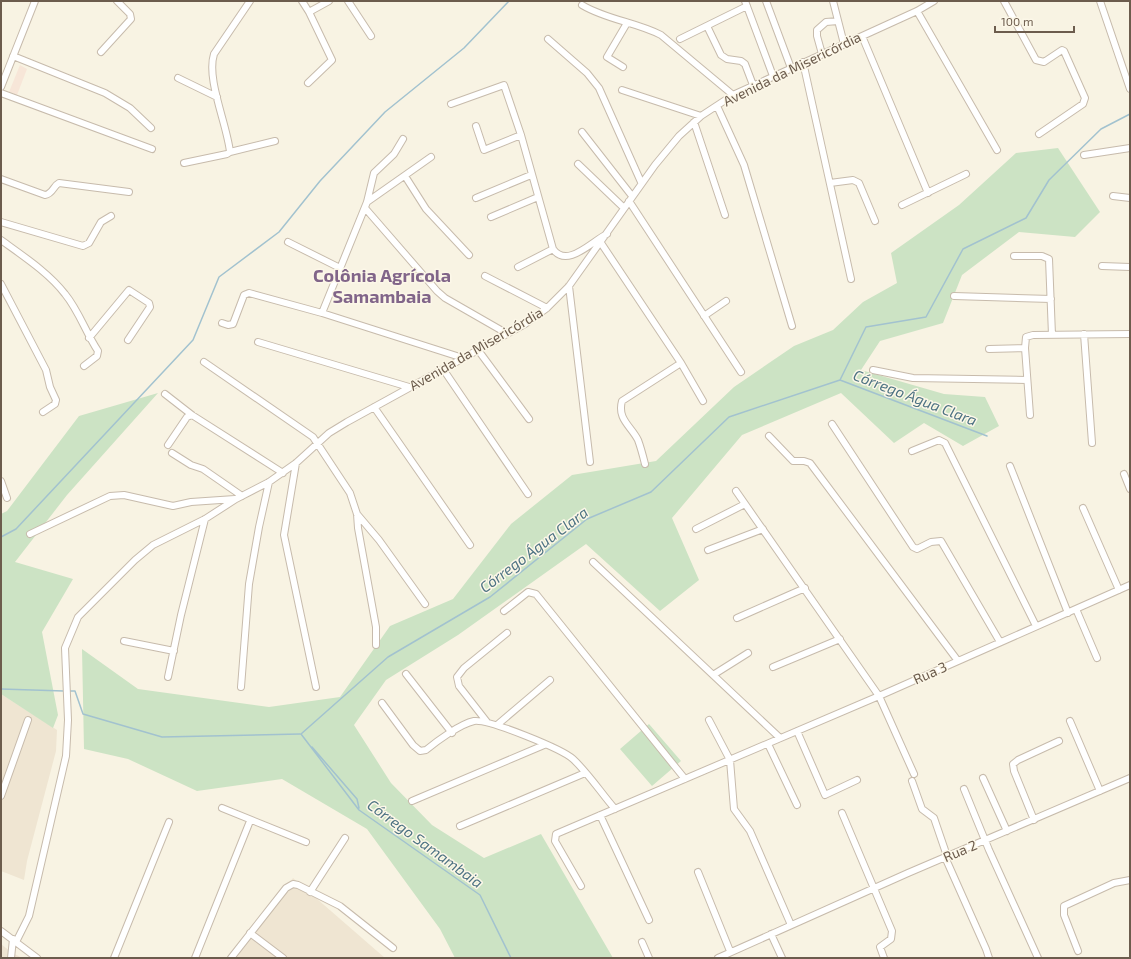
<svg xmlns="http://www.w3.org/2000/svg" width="1131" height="959" viewBox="0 0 1131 959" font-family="'Exo 2',sans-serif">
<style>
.residential{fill:#efe5d2}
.commercial{fill:#f7e6d8}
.green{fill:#cce3c4}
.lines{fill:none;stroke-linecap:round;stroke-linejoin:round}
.stream{stroke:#a2c2cf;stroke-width:1.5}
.minor-casing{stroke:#c7bbac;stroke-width:8}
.minor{stroke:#fff;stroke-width:6}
.labels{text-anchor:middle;stroke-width:3;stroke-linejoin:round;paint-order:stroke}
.street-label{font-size:14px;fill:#6c5c4d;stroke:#fcf7e8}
.water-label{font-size:15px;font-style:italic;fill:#4d7383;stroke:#fcf7e8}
.district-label{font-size:18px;font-weight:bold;fill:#816589;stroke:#fcf7e8}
</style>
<rect width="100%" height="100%" fill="#f8f3e3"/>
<path class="residential" d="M1 694 57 730 56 751 27 861 24 880 1 871Z
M293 878 385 958H231Z
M1 944 11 952 22 958H1Z"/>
<path class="commercial" d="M20 65 27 69 17 95 9 92Z"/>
<path class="green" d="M1058 148 1100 212 1075 237 1019 232 962 275 943 323 880 341 861 370 944 394 985 397 999 426 963 446 924 423 894 443 841 393 742 435 672 518 699 580 660 611 586 544 458 635 386 680 354 725 391 783 432 825 484 858 541 834 613 958H455L440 929 367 829 282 779 197 791 128 759 84 749 82 649 138 689 269 707 340 697 390 626 453 599 511 524 572 475 656 461 734 387 794 346 833 330 863 302 897 283 891 253 959 205 1016 153Z
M158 393 67 495 15 562 73 579 42 632 58 715 53 728 1 694V514L7 511 79 416Z
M649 724 681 761 652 786 620 749Z"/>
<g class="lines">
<path class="stream" d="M840 380 866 327 926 317 963 249 1026 218 1049 180 1101 129 1130 114
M1 537 16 529 193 340 219 277 279 232 320 181 385 112 464 48 509 1
M1 689 64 691
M68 691H75L83 714 162 737 300 734
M312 747 357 799 359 808
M511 958 480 895 359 810 301 734 388 657 490 597 587 519 651 492 729 417 840 380 987 436"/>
<g class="minor-casing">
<path id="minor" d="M302 1 309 12 332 60 308 83
M348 1 371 36
M745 1 773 76
M766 1 791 68
M833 1 844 44
M1004 1 1036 60 1044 62 1062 50 1064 51 1085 98 1083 104 1039 134
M1100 1 1130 89
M582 5C607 20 636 22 661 35L733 95
M917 11 997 150
M309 12 329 1
M707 26 721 55 727 59 741 61 745 64 753 85
M862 36 928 193
M548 39 587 73 599 88 641 182
M680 39 747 6
M101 52 131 19 130 14 117 1
M822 54 817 36V30L826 22 838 21
M13 56 105 93 130 108 151 128
M803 62 851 279
M623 67 607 57 627 23
M178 78 217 97
M1 87 35 1
M622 90 701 116
M1 93 152 149
M451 104 504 85 521 135 553 249C567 269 592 241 607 234
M717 106 744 165 792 326
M694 122 725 215
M476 126 484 150 521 135
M582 132 632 196
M230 152 275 141
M1084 155 1130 148
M184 163 227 154 230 152C227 124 206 79 214 54L250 1
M578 164 624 208
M405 176 426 209 469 255
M1 179 45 195C53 194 53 186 59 183L129 192
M830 183 853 180 859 183 875 221
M1113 196 1130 198
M476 198 531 175
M629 201 741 372
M367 202 431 157
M902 205 966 174
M365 208 437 291 445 298 506 333
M491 217 538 197
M1 222 83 246 89 243 101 222 111 216
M1 240C23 256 49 273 65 294 79 311 86 333 98 351L97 356 84 366
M288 242 340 268
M601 243 681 363 703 401
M1014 256H1042L1049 259 1052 335
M1102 266 1130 267
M518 267 553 249
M485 276 547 308
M1 284 46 370 50 387 56 400 55 404 43 412
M569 286 590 462
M954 296 1051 299
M322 313 367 202 374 173 394 154 403 139
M704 316 726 301
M222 323 228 325 233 324 244 295 249 293 322 313 463 358
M1084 334 1092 443
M89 338 129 290 149 303 150 307 128 340
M258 342 409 387
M989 349 1025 348
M478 350 529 419
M204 362 313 437 350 493 357 514 358 528 376 627V645
M443 369 528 494
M873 370 913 378 1027 380
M165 394 192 415 283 473
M374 407 470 545
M1030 415 1025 348 1026 337 1033 335 1130 334
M832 424 913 547 917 549 931 542 941 541 1000 642
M769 436 793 461H804L810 463 958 661
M168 445 187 417 192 415
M912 451 939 440 945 443 1036 626
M172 453 191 465 203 469 242 496
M296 463 284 535 316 687
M645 464C643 456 641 448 638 440 631 426 617 419 622 401L681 363
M1010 466 1068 613
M1124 474 1130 489
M1 481 7 498
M736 491 879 696 914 774
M1083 508 1119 590
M357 514 379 540 425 604
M696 529 745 504
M30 534 110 496 124 495 173 506 191 502 235 499
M708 550 763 529
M593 562 780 738
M1076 609 1097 658
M504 611 528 592 536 594 685 779
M737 618 805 588
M124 641 174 651
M773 667 840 639
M406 674 452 733
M713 675 748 653
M168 677 181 615 205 519
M241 687 249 584 259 527 269 482
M382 703 413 745 420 751 426 750C437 741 460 724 474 721 489 719 562 749 573 759 589 774 601 793 615 809
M709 720 730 760 734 809 750 831 791 925
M1070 721 1100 791
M487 722 459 686 457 677 464 668 507 633
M497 725 550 680
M797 731 825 795 857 780
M768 744 797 805
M983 778 1007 831
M912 781 922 809 934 818 947 856
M964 789 989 850 1038 958
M1 796 28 720
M412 801 544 745
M222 808 306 842
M842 813 892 931 891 939 880 947 884 958
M600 815 649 920
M1034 820 1014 771 1013 764 1018 760 1059 741
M460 826 585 773
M945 857 986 949 989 958
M698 872 730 951
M581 886 555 841 556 834 879 696 1130 585
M310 892 345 838
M1 931 37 958
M250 933 283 958
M771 934 782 958
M16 942 29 916 66 756 68 720 65 648 78 617 135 560 153 545 205 519 236 499 269 482 296 463 329 433 347 422 478 350 525 324 547 308 569 286 655 165 679 136 701 116 733 95 917 11 934 1
M642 942 649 958
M1078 951 1064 915V906L1114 883 1130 880
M11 958 13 939
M114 958 169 822
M195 958 250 821
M231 958 286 888 293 884 298 885 340 906 393 948
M718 958 908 873 1130 778"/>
</g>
<use href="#minor" class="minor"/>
</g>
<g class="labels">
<g class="street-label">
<text transform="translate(792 69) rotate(-26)" y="5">Avenida da Misericórdia</text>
<text transform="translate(476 349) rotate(-30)" y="5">Avenida da Misericórdia</text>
<text transform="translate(930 673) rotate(-24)" y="5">Rua 3</text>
<text transform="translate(960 851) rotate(-23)" y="5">Rua 2</text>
</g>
<g class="water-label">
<text transform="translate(915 398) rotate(21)" y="5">Córrego Água Clara</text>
<text transform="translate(534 550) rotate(-37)" y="5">Córrego Água Clara</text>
<text transform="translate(425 844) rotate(36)" y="5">Córrego Samambaia</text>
</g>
<g class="district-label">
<text x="382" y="282">Colônia Agrícola<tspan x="382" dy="21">Samambaia</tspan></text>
</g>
</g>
<rect width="1131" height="959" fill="none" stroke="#6c5c4d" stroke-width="4"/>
<path d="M995 26v6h79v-6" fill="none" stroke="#6c5c4d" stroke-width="2"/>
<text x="1001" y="26" font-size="12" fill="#6c5c4d" stroke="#fcf7e8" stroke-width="3" paint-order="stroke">100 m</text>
</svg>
